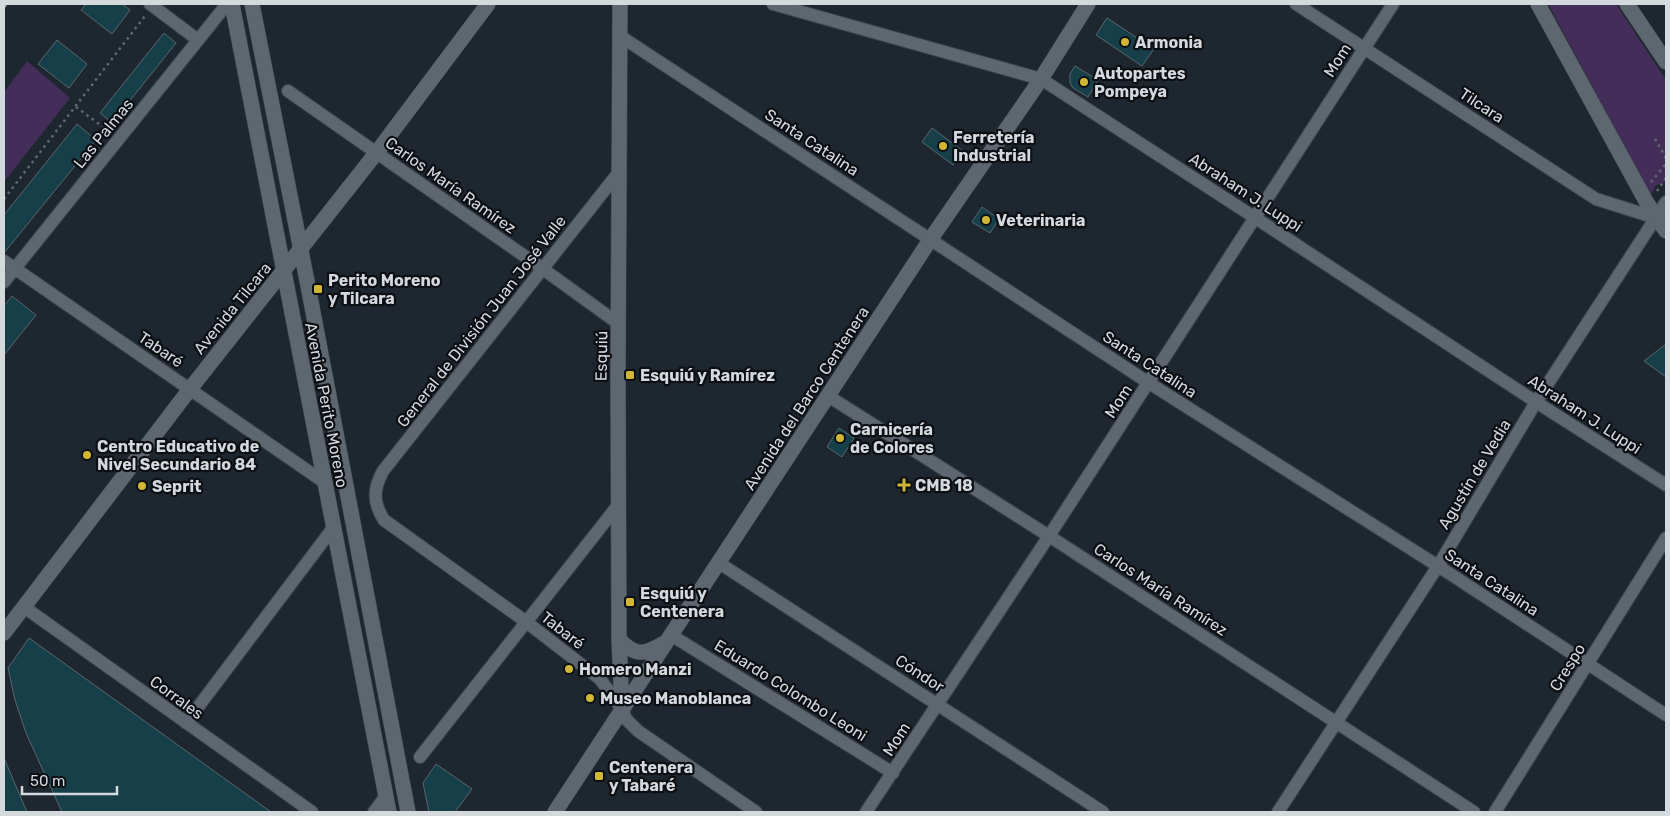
<svg xmlns="http://www.w3.org/2000/svg" width="1670" height="816" viewBox="0 0 1670 816" font-family="Rubik,sans-serif">
<style>
.green{fill:#432d59}
.building{fill:#173f49;stroke:#58676b}
.lines{fill:none;stroke-linecap:round;stroke-linejoin:round}
.street-casing{stroke:#3d444b;stroke-width:14}
.secondary-casing{stroke:#3d444b;stroke-width:16}
.path{stroke:#616970;stroke-width:2.5;stroke-dasharray:2.5 4;stroke-linecap:butt}
.street{stroke:#5e6770;stroke-width:12}
.secondary{stroke:#5e6770;stroke-width:15}
.rail-casing{stroke:#969ca2;stroke-width:5.5}
.rail{stroke:#0c0f13;stroke-width:4;stroke-dasharray:11;stroke-linecap:butt}
.poi-dot{fill:#d1b736;stroke:#0c0f13;stroke-width:2}
.labels{text-anchor:middle;stroke-width:4.5;stroke-linejoin:round;paint-order:stroke}
.poi-label{font-size:16px;font-weight:bold;fill:#d4d9de;stroke:#0c0f13;text-anchor:start}
.street-label{font-size:16px;fill:#d4d9de;stroke:#0c0f13}
</style>
<rect width="100%" height="100%" fill="#1e272f"/>
<path class="green" d="M1548 4H1616L1666 80V180L1664 183 1656 185 1647 203 1649 192Z
M27 61 70 98 4 182V92Z"/>
<path class="building" d="M86 4H122L130 10 112 34 81 10Z
M1107 18 1154 49 1142 66 1096 35Z
M164 33 176 43 112 123 100 113Z
M57 40 87 64 69 88 38 64Z
M1075 66 1098 80 1088 97 1073 88 1070 83V74Z
M77 124 96 140 4 253V215Z
M932 128 963 151 953 165 922 142Z
M982 207 999 219 990 233 972 222Z
M12 296 36 315 4 355V306Z
M1666 344V377L1644 361Z
M839 428 854 438 842 457 827 447Z
M29 638 271 812H62L26 733 15 700 8 668Z
M4 758 27 812H4Z
M436 764 472 789 455 812H429L423 783Z"/>
<g class="lines">
<g class="street-casing">
<path id="street" d="M150 4 198 40
M773 4 1041 79 1254 217 1536 402 1666 485
M1296 4 1596 199 1656 218
M620 36 1149 383 1438 566 1666 715
M288 91 543 269 619 324
M619 172 383 471C373 489 373 503 384 520L525 621 600 679 622 709 626 719 638 731 756 812
M4 261 324 482
M4 282 227 4
M828 396 1049 536 1474 812
M719 563 1103 812
M24 607 312 812
M671 635 893 773
M186 723 333 528
M420 757 619 504
M374 812 385 797
M866 812 1049 536 1393 4
M1278 812 1438 566 1536 402 1666 202
M1495 812 1666 538"/>
</g>
<g class="secondary-casing">
<path id="secondary" d="M232 4 389 812
M252 4 309 291 408 812
M620 4 618 376 619 639 622 709
M1538 4 1647 203 1666 231
M1627 4 1666 62
M4 633 190 389 377 152 488 4
M619 639C636 658 646 654 666 642
M555 812 930 240 1041 79 1088 4"/>
</g>
<path class="path" d="M76 107 110 132
M1655 139 1666 158
M1651 182 1666 164
M1657 191 1666 178
M4 199 145 16"/>
<use href="#street" class="street"/>
<use href="#secondary" class="secondary"/>
<g class="rail-casing">
<path id="rail" d="M4 5V4"/>
</g>
<use href="#rail" class="rail"/>
</g>
<g class="poi-dot">
<circle cx="1125" cy="42" r="5"/>
<circle cx="1084" cy="82" r="5"/>
<circle cx="943" cy="146" r="5"/>
<circle cx="986" cy="220" r="5"/>
<rect x="313" y="284" width="10" height="10" rx="2.5"/>
<rect x="625" y="370" width="10" height="10" rx="2.5"/>
<circle cx="840" cy="438" r="5"/>
<circle cx="87" cy="455" r="5"/>
<path d="M901.5 477.5h5v5h5v5h-5v5h-5v-5h-5v-5h5z"/>
<circle cx="142" cy="486" r="5"/>
<rect x="625" y="597" width="10" height="10" rx="2.5"/>
<circle cx="569" cy="669" r="5"/>
<circle cx="590" cy="698" r="5"/>
<rect x="594" y="771" width="10" height="10" rx="2.5"/>
</g>
<g class="labels">
<g class="poi-label">
<text x="1135" y="48">Armonia</text>
<text x="1094" y="79">Autopartes<tspan x="1094" dy="18">Pompeya</tspan></text>
<text x="953" y="143">Ferretería<tspan x="953" dy="18">Industrial</tspan></text>
<text x="996" y="226">Veterinaria</text>
<text x="328" y="286">Perito Moreno<tspan x="328" dy="18">y Tilcara</tspan></text>
<text x="640" y="381">Esquiú y Ramírez</text>
<text x="850" y="435">Carnicería<tspan x="850" dy="18">de Colores</tspan></text>
<text x="97" y="452">Centro Educativo de<tspan x="97" dy="18">Nivel Secundario 84</tspan></text>
<text x="915" y="491">CMB 18</text>
<text x="152" y="492">Seprit</text>
<text x="640" y="599">Esquiú y<tspan x="640" dy="18">Centenera</tspan></text>
<text x="579" y="675">Homero Manzi</text>
<text x="600" y="704">Museo Manoblanca</text>
<text x="609" y="773">Centenera<tspan x="609" dy="18">y Tabaré</tspan></text>
</g>
<g class="street-label">
<text transform="translate(1337 60) rotate(-57)" y="6">Mom</text>
<text transform="translate(1482 105) rotate(33)" y="6">Tilcara</text>
<text transform="translate(103 133) rotate(-51)" y="6">Las Palmas</text>
<text transform="translate(812 142) rotate(33)" y="6">Santa Catalina</text>
<text transform="translate(451 185) rotate(35)" y="6">Carlos María Ramírez</text>
<text transform="translate(1246 192) rotate(33)" y="6">Abraham J. Luppi</text>
<text transform="translate(232 308) rotate(-51)" y="6">Avenida Tilcara</text>
<text transform="translate(481 321) rotate(-52)" y="6">General de División Juan José Valle</text>
<text transform="translate(161 349) rotate(34)" y="6">Tabaré</text>
<text transform="translate(601 356) rotate(-89)" y="6">Esquiú</text>
<text transform="translate(1150 364) rotate(33)" y="6">Santa Catalina</text>
<text transform="translate(806 398) rotate(-57)" y="6">Avenida del Barco Centenera</text>
<text transform="translate(1118 401) rotate(-57)" y="6">Mom</text>
<text transform="translate(327 405) rotate(79)" y="6">Avenida Perito Moreno</text>
<text transform="translate(1585 414) rotate(33)" y="6">Abraham J. Luppi</text>
<text transform="translate(1474 474) rotate(-59)" y="6">Agustín de Vedia</text>
<text transform="translate(1492 582) rotate(33)" y="6">Santa Catalina</text>
<text transform="translate(1161 589) rotate(33)" y="6">Carlos María Ramírez</text>
<text transform="translate(563 630) rotate(38)" y="6">Tabaré</text>
<text transform="translate(1567 667) rotate(-58)" y="6">Crespo</text>
<text transform="translate(920 673) rotate(33)" y="6">Cóndor</text>
<text transform="translate(791 690) rotate(32)" y="6">Eduardo Colombo Leoni</text>
<text transform="translate(177 697) rotate(36)" y="6">Corrales</text>
<text transform="translate(896 739) rotate(-57)" y="6">Mom</text>
</g>
</g>
<rect width="1670" height="816" fill="none" stroke="#d4d9de" stroke-width="10"/>
<path d="M22 786v8h95v-8" fill="none" stroke="#d4d9de" stroke-width="2.5"/>
<text x="30" y="786" font-size="15" fill="#d4d9de" stroke="#0c0f13" stroke-width="4" paint-order="stroke">50 m</text>
</svg>
